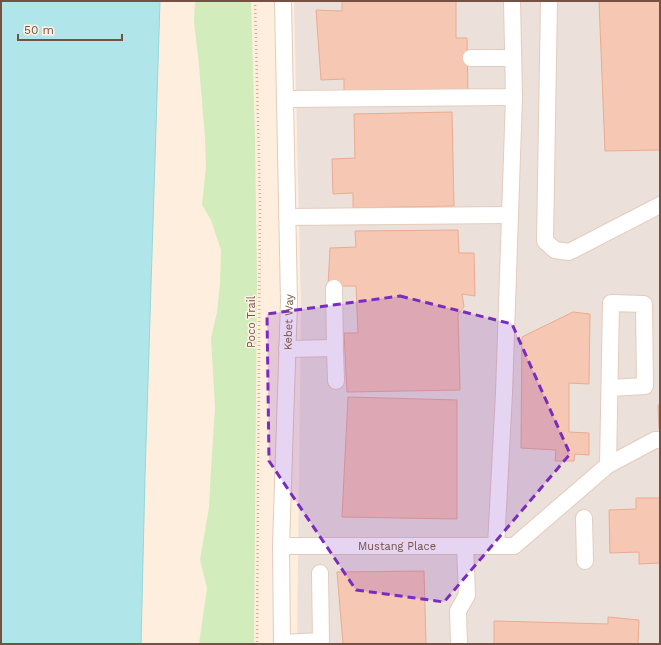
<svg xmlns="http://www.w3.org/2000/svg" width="661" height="645" viewBox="0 0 661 645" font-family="'Work Sans',sans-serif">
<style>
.industrial{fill:#ebe1da}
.green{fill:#d3ecbb}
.water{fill:#b0e6e9;stroke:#95d7db}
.building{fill:#f6c7b2;stroke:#eaab91}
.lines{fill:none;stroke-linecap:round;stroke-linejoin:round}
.minor-casing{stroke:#e5cbbb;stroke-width:18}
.path{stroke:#daaa96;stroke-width:2.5;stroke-dasharray:1 3;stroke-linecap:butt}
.minor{stroke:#fff;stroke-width:16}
.marked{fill:#7b2cbf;fill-opacity:0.2;stroke:#7b2cbf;stroke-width:3;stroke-dasharray:8 5;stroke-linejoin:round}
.labels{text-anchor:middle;stroke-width:3;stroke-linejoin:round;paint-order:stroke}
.street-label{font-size:11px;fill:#755144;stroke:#fff2e5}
</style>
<rect width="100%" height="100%" fill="#feeedd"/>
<path class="industrial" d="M294 1H660V644H297L301 311Z"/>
<path class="green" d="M195 1H251L255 138 257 279 254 644H199L207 588 200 560 209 507 211 469 215 408 211 338 217 312 220 284 221 250 211 220 202 205 206 166 205 138 199 65 194 22Z"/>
<path class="water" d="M1 1H160L145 476 141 644H1Z"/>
<path class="building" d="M342 1H456V38H467L468 95 344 96V79L321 80 316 10 342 11Z
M599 1H660V150L605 151Z
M452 112 454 206 353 208V193L333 194 332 159 355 158 354 114Z
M458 230 459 253H474L475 296 462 294 464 307 458 314 460 390 347 392 344 333H358L356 286H328L330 248 356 247 355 231Z
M573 312 590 314 589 384 569 383V432L589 433V455L575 454 574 461H555L556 450 521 448 522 337Z
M348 397 457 400V519L342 517Z
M660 404V429H659L658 405Z
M636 498H660V563L639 564V552L610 553 609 510 636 509Z
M424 571 426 644H343L337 572Z
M608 617 639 620 638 644H494V621L608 624Z"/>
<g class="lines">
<g class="minor-casing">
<g id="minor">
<path d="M549 1 545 241 555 250 569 252 660 205"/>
<path d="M471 58H513"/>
<path d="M285 99 514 97 512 1"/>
<path d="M287 217 510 215"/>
<path d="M335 348 336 381"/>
<path d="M287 349 335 348 334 288"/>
<path d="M608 465 655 440H660"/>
<path d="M584 518 585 561"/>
<path id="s1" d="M281 546H514L608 465 611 303 644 304 645 386 610 388"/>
<path d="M496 546 504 393 514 97"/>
<path d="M282 643 321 641 320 573"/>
<path id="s2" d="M282 644 281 546 289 301 283 1"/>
<path d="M459 644 458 611 467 595 465 546"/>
</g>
</g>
<path class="path" d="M255 1 260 201 257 644"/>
<use href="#minor" class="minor"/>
</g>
<path class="marked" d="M400 296 512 324 570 454 444 602 356 590 269 461 267 314Z"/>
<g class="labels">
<g class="street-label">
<text transform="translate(251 322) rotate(-90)" y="4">Poco Trail</text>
<text dy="4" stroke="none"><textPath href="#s2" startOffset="322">Kebet Way</textPath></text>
<text dy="4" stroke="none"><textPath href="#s1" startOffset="116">Mustang Place</textPath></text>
</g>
</g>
<rect width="661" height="645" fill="none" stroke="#755144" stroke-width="4"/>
<path d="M18 34v6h104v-6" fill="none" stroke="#755144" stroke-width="2"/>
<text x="24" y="34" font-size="12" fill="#755144" stroke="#fff2e5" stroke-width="3" paint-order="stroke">50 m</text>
</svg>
